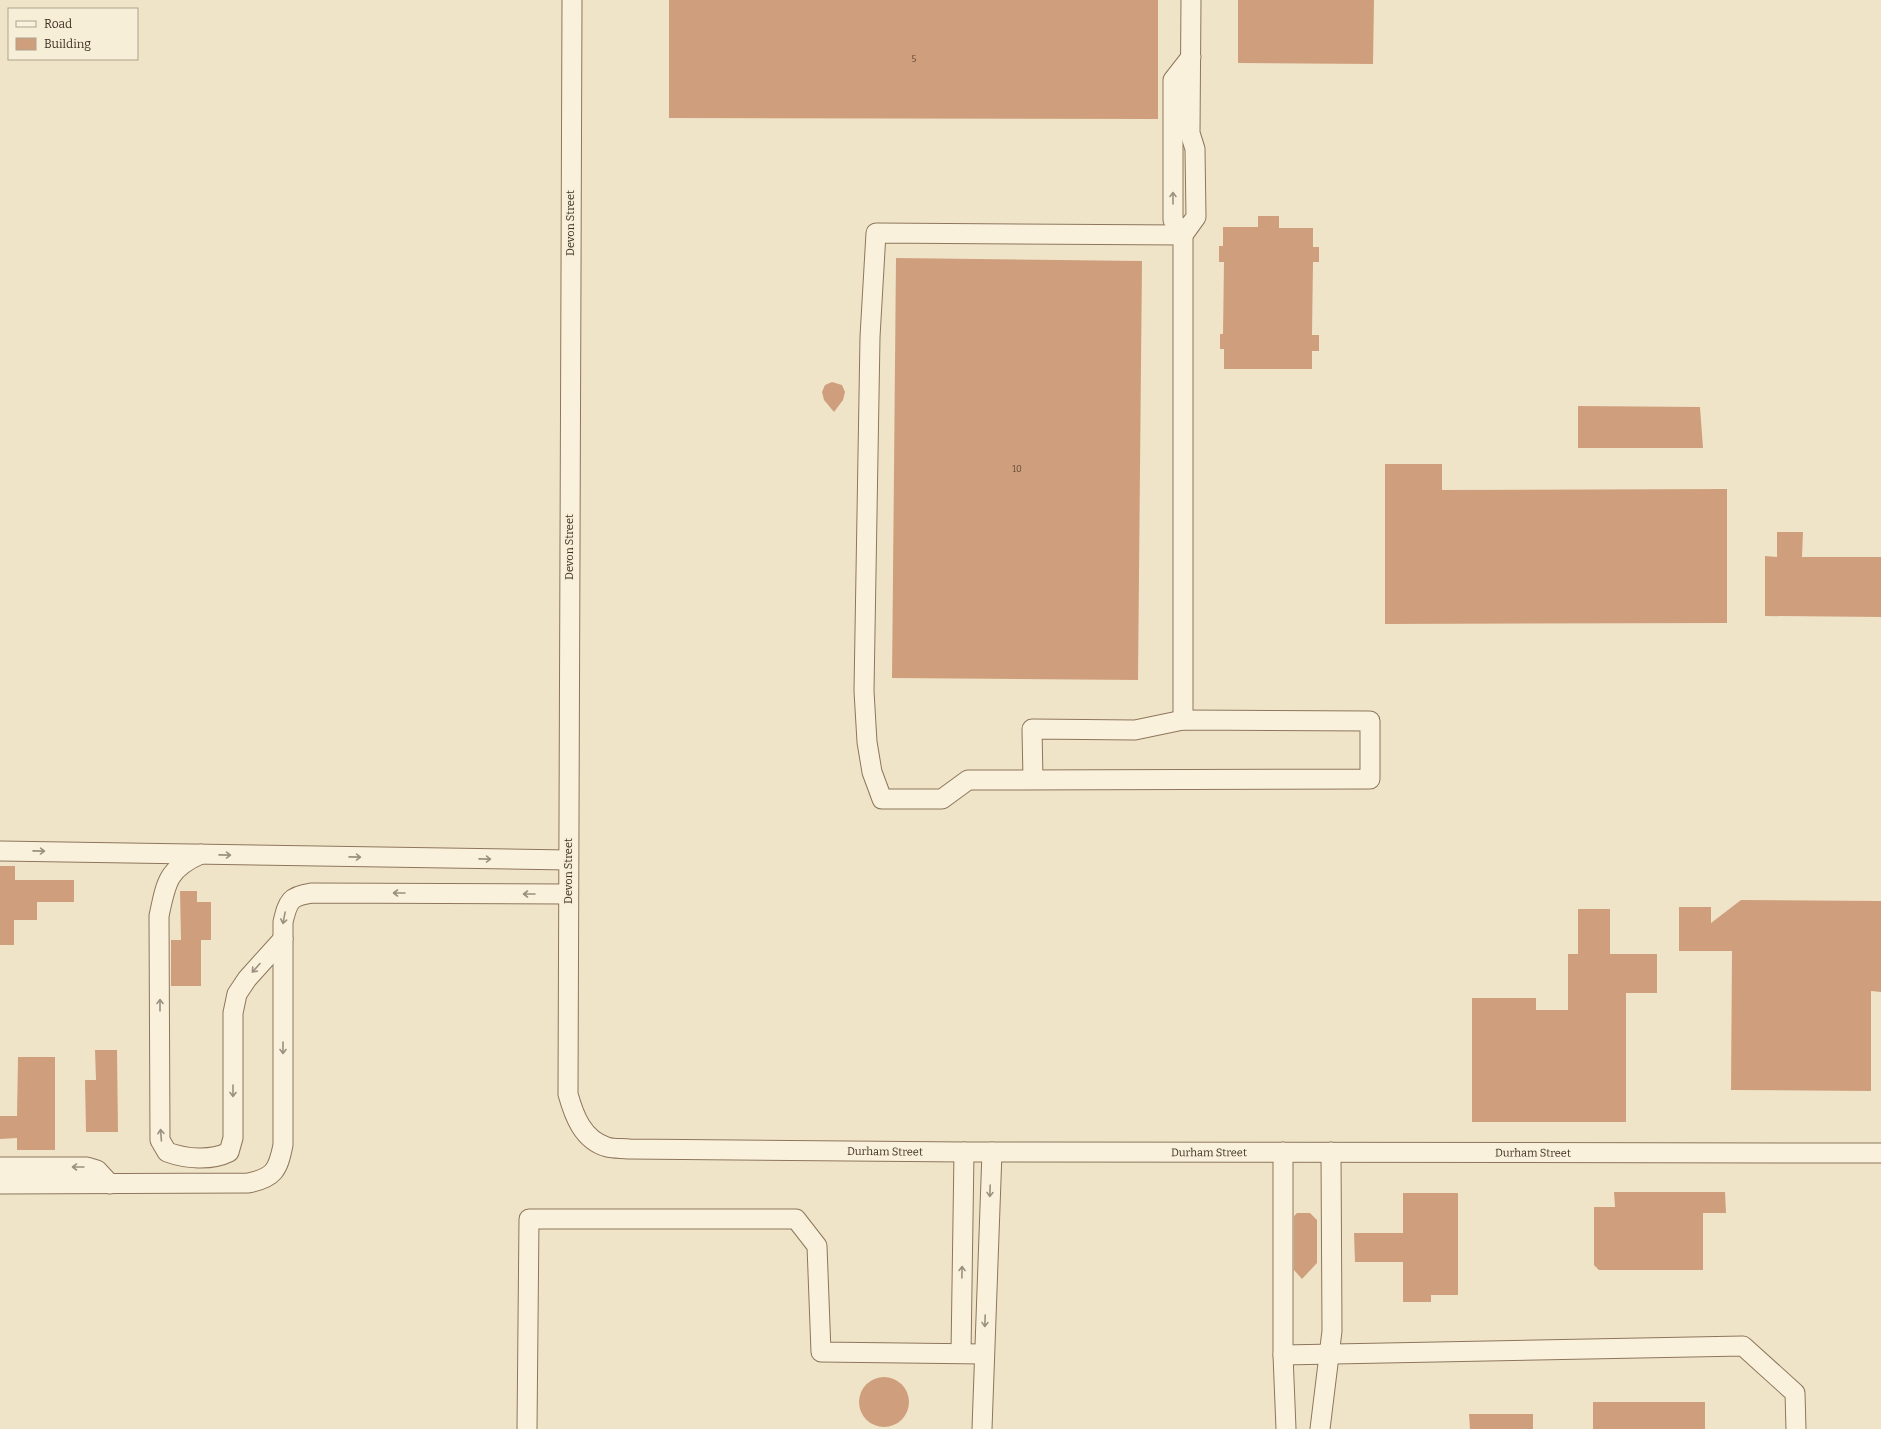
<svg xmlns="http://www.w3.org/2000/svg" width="1881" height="1429" viewBox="0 0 1881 1429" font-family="Bitter,serif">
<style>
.building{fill:#cf9f7d}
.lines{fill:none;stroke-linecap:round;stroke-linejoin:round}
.minor-casing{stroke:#8d765c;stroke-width:21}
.minor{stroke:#faf1dc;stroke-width:19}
.oneway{stroke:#9c907e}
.labels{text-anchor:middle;stroke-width:3.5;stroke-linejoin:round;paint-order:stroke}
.number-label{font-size:9px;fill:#624a37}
.street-label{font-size:11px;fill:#3d2e20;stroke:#f7eed8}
</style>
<rect width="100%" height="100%" fill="#f0e4c8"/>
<path class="building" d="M669 0H1158V119L669 118Z
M1238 0H1374L1373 64 1238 63Z
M1258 216H1279V228H1313V247H1319V262H1313L1312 335H1319V351H1312V369H1224V349H1220V334H1223L1224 262H1219V246H1223V227H1258Z
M896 258 1142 261 1138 680 892 678Z
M832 382 842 385 845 392 843 400 834 412 824 400 822 392 825 385Z
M1578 406 1700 407 1703 448H1578Z
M1385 464H1442V490L1727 489V623L1385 624Z
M1777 532H1803L1802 557H1881V617L1765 616V556L1777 557Z
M0 866H15V880H74V902H37V920H14V945H0Z
M180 891H197V902H211V940H201V986H171V940H181Z
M1741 900 1881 901V992L1871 991V1091L1731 1090 1732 951H1679V907H1711V923Z
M1578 909H1610V954H1657V993H1626V1122H1472V998H1536V1010H1568V954H1578Z
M95 1050H117L118 1132H86L85 1080H96Z
M18 1057H55V1150H17V1138L0 1139V1116H17Z
M1614 1192H1725L1726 1213H1703V1270H1599L1594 1265V1207H1615Z
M1403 1193H1458V1295H1431V1302H1403V1262H1355L1354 1233H1403Z
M1297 1213H1310L1317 1220V1263L1302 1279 1294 1270V1216Z
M859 1402a25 25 0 1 1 50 0a25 25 0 1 1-50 0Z
M1593 1402H1705V1429H1593Z
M1469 1414H1533V1429H1470Z"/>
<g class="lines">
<g class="minor-casing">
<g id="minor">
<path id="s1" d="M572 0 568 1094C574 1116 583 1140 607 1147 614 1149 622 1148 629 1149L964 1152 1881 1153"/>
<path d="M1183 235 1196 217 1195 149 1190 133 1191 0"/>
<path d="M1183 720V235L1173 220V80L1191 57"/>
<path d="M1033 779 1032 729 1135 730 1183 720 1370 721V779L968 780 942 799H882L872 772 867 742 864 691 870 337 876 233 1183 235"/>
<path d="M0 851 568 860"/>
<path d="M201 854C167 869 166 883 159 916L160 1140 167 1152C186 1159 211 1161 229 1152L233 1138V1013L237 994 247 979 283 939"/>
<path d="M1283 1152V1355L1286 1429"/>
<path d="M0 1167H87L97 1170 110 1184"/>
<path d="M0 1184 248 1183C274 1178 278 1170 283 1145V922C288 901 290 896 312 893L568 894"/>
<path d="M961 1353 964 1152"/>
<path d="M1283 1355 1743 1346 1795 1393 1796 1429"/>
<path d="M527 1429 529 1219H796L817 1246 821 1352 984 1354"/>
<path d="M982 1429 992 1152"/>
<path d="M1320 1429 1332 1331 1331 1152"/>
</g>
</g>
<use href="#minor" class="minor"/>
</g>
<defs><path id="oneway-shaft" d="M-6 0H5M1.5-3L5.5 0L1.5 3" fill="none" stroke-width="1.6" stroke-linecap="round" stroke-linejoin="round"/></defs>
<g class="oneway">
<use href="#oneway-shaft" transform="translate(1173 198) rotate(-90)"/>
<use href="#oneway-shaft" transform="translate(39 851) rotate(1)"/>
<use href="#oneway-shaft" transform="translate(225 855) rotate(1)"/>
<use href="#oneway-shaft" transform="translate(355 857) rotate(1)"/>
<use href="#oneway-shaft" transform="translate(485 859) rotate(1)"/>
<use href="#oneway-shaft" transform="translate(399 893) rotate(-180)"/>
<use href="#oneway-shaft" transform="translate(529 894) rotate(-180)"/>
<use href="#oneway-shaft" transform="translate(284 918) rotate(101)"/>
<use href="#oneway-shaft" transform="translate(256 968) rotate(132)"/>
<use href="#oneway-shaft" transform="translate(160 1005) rotate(-90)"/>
<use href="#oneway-shaft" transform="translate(283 1048) rotate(90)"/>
<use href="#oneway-shaft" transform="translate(233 1091) rotate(90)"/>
<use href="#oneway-shaft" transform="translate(161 1135) rotate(-94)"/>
<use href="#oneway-shaft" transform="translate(78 1167) rotate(-180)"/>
<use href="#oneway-shaft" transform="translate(990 1191) rotate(92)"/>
<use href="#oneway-shaft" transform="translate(962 1272) rotate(-89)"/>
<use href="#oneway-shaft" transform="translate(985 1321) rotate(92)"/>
</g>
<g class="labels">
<g class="number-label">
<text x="914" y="62">5</text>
<text x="1017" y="472">10</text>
</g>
<g class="street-label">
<text transform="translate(570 223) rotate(-90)" y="4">Devon Street</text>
<text transform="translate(569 547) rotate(-90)" y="4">Devon Street</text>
<text transform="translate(568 871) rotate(-90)" y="4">Devon Street</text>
<text dy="4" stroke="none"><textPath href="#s1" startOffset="1441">Durham Street</textPath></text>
<text dy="4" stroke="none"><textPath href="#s1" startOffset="1765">Durham Street</textPath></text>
<text dy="4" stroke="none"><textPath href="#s1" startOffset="2089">Durham Street</textPath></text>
</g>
</g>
<rect x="8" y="8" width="130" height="52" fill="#f7eed8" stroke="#ada18e"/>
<rect x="16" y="21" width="20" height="6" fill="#faf1dc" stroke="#ada18e"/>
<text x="44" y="28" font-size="12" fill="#3d2e20">Road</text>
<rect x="16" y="38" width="20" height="12" fill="#cf9f7d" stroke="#ada18e"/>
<text x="44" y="48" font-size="12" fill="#3d2e20">Building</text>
</svg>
